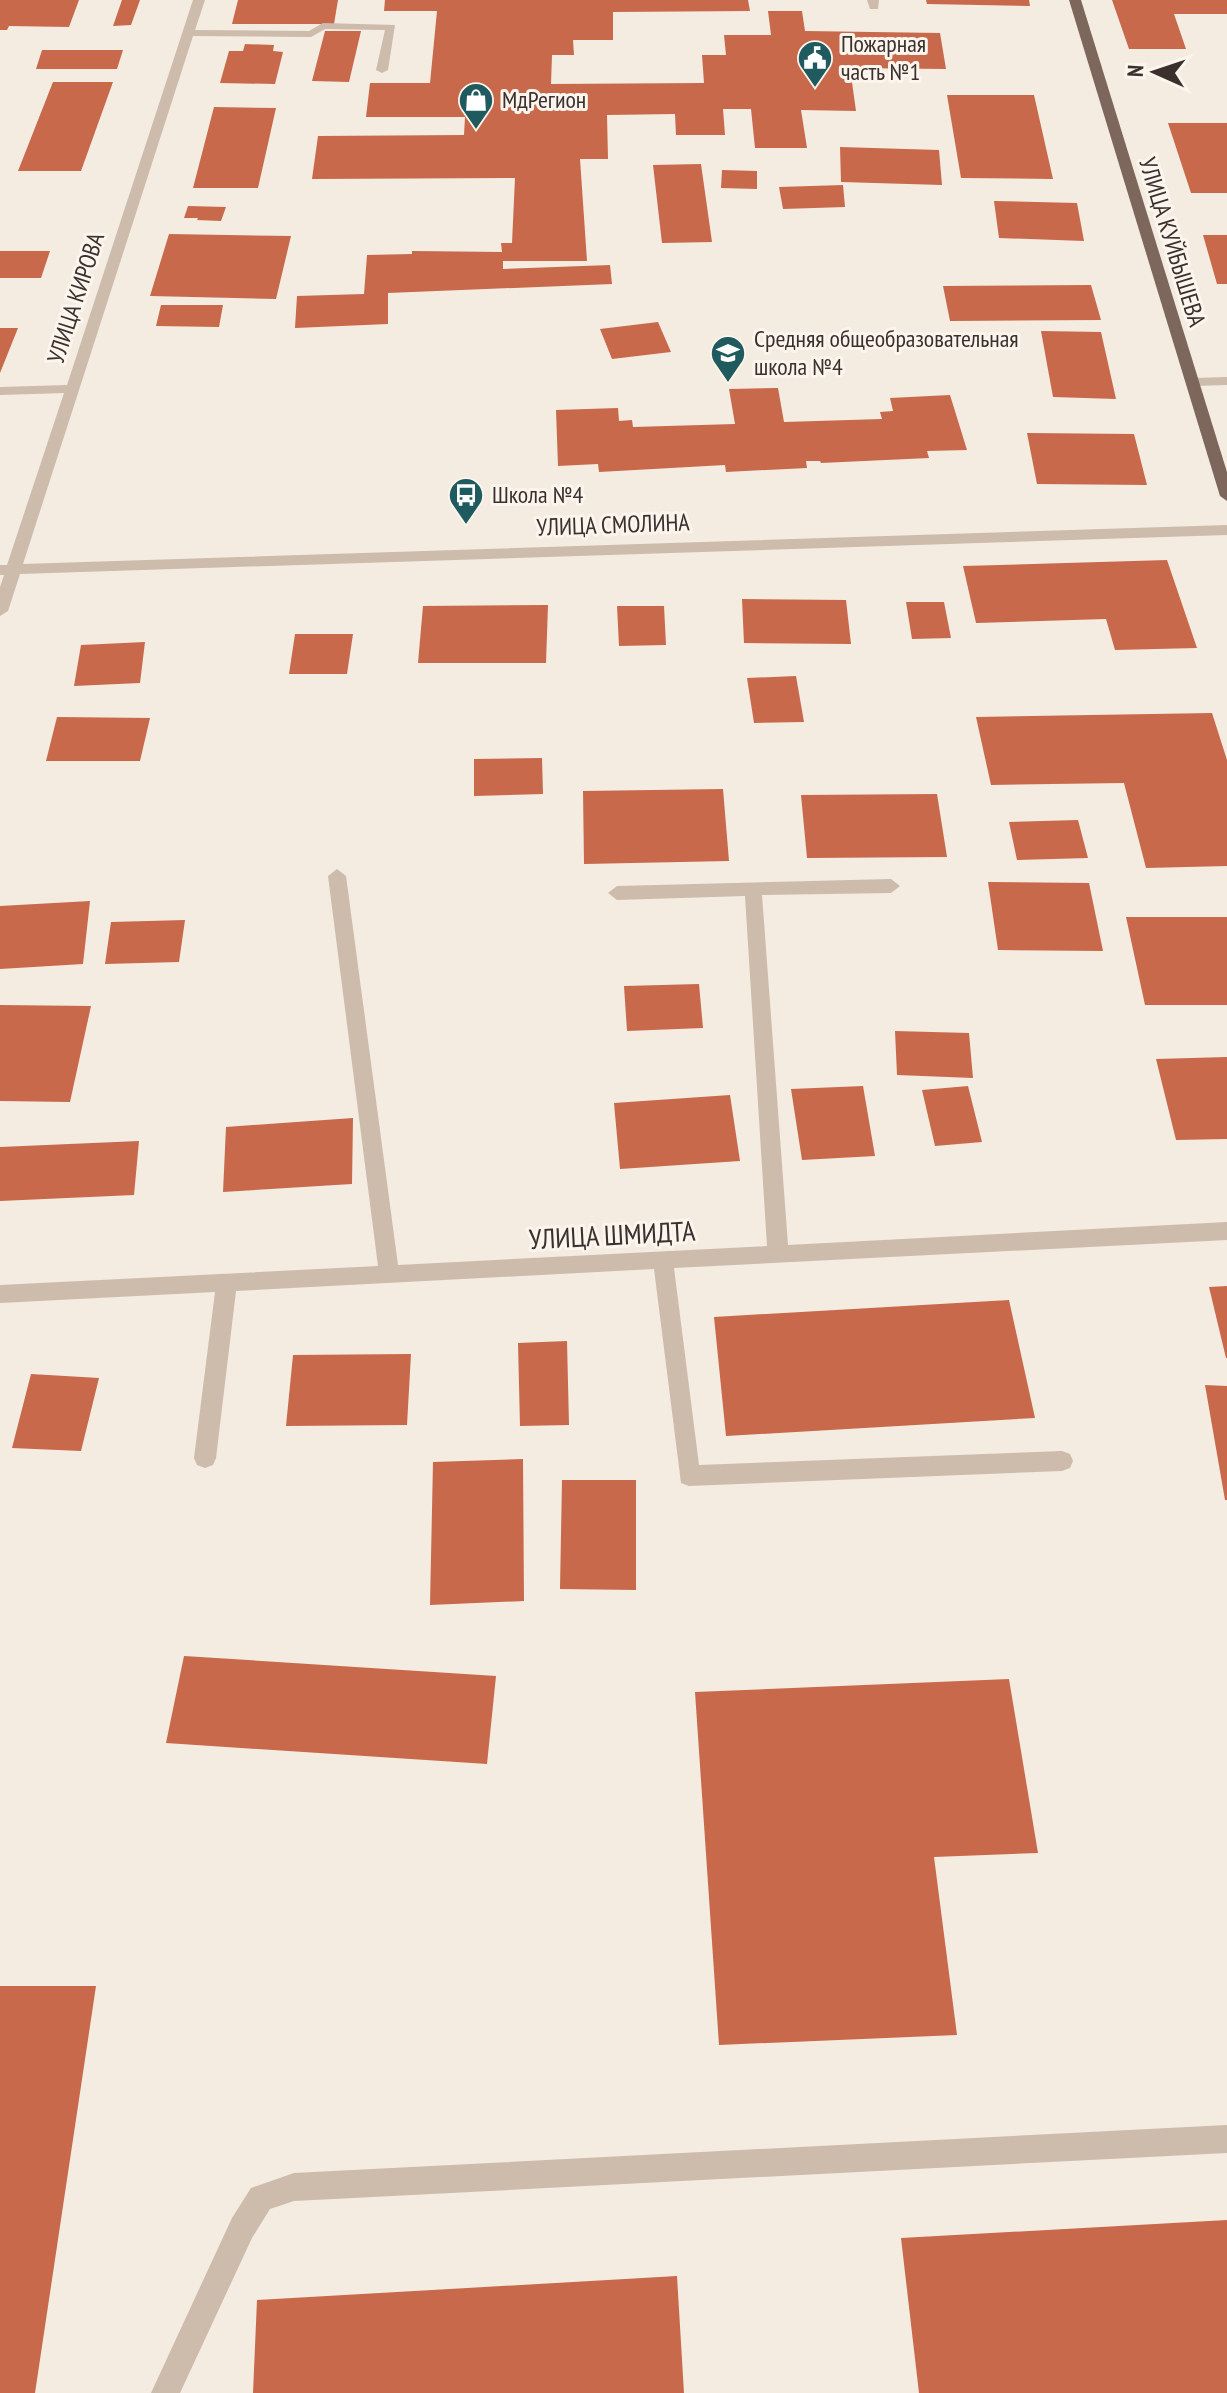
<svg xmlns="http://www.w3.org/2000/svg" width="1227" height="2393" viewBox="0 0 1227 2393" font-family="'PT Sans Narrow',sans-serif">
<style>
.building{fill:#c8694b}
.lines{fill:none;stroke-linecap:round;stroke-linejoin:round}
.minor{fill:#cdbbac;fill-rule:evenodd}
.major{fill:#7d675c;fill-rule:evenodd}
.labels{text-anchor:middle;stroke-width:6;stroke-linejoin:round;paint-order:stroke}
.far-poi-label{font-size:24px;fill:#3b302b;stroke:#fbf5ee;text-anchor:start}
.far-street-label{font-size:24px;fill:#3b302b;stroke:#fbf5ee}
.street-label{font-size:28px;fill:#3b302b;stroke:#fbf5ee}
</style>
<rect width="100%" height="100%" fill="#f4ebe1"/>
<path class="building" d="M0 0H79L69 27 9 26 7 30H0Z
M122 0H140L131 25 113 26Z
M238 0H338L334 24H232Z
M385 0H748L750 11 613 12V40H573L574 55H552L551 84 704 83 702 55H726L724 35H771L768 11H802L805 31 940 33 946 69 850 68 856 111 801 110 807 148H755L751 109H723L725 135H676L675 114 607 115 608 159H580L587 261H503V269L610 265 612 284 388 293V324L295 328 297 296 364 294 367 255 412 254V251L502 252 501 243H512L515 178 312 179 318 136 464 135 465 117H366L370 83H430L437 11H384Z
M926 0H1029L1030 6 927 4Z
M1112 0H1227V14H1174L1186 49H1129Z
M325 31H361L349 82 312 81Z
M245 44 274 45 273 51 283 52 275 84 220 83 229 51H243Z
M42 50H123L117 69H36Z
M53 82H113L81 171H18Z
M947 95H1034L1053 179 961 178Z
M214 107 276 108 258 188H193Z
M1168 123H1227V193H1191Z
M840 147 939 150 942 185 841 182Z
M701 164 712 242 662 243 653 165Z
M722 170 757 171V189L721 188Z
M843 185 845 207 783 209 779 187Z
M994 201 1077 203 1084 241 999 238Z
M188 206 226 207 221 221 197 220 198 218H184Z
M169 234 291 236 276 299 150 296Z
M1203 235H1227V284H1217Z
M0 251H50L41 278H0Z
M1091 285 1101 320 950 321 943 286Z
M161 305H223L219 327 156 326Z
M658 322 671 352 612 359 600 329Z
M0 328H18L0 373Z
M1041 331 1101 332 1116 399 1053 397Z
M778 388 784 422 882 419 880 412 893 411 890 398 950 395 967 450 927 451 929 458 821 463 820 461H806L807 468 726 472 725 465 599 472 598 464 558 466 556 410 618 408 619 421 632 420 633 427 735 424 729 389Z
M1027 433 1134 434 1147 485 1037 484Z
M1167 560 1197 648 1115 650 1106 619 976 623 963 566Z
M742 599 846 600 851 644 744 643Z
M906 602H944L951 638 912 639Z
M548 605 546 663H418L423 606Z
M617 606H664L666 645 619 646Z
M295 634H353L347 674H289Z
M145 642 140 683 74 686 81 645Z
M796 676 804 722 754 723 747 678Z
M1212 713 1227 760V866L1146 868 1124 783 991 785 976 717Z
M57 717 150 718 140 761H46Z
M542 758 543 794 474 796V759Z
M723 789 729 861 584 864 583 791Z
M937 794 947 857 807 858 801 795Z
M1078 820 1088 858 1017 860 1009 822Z
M988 882 1089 883 1103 951 998 950Z
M90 901 83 964 0 969V906Z
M1126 917H1227V1005H1145Z
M185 920 179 962 105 964 111 922Z
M699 984 703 1028 627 1031 624 986Z
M0 1005 91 1006 70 1102 0 1101Z
M895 1031 969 1033 973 1078 897 1075Z
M1227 1057V1139L1176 1140 1156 1059Z
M863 1086 875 1156 802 1160 791 1089Z
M968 1086 982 1142 935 1146 922 1090Z
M730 1095 740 1161 620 1169 614 1103Z
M353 1118 352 1184 223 1192 226 1127Z
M139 1141 134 1195 0 1201V1147Z
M1227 1286V1358H1226L1209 1287Z
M1009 1300 1035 1418 726 1436 714 1317Z
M567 1341 569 1425 520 1426 518 1343Z
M411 1354 407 1425 286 1426 293 1355Z
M31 1374 99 1378 81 1451 12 1448Z
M1205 1385 1227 1386V1500H1225Z
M523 1459 524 1601 430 1605 433 1462Z
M562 1480H636V1590L560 1589Z
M184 1656 496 1676 487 1764 166 1743Z
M1009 1679 1038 1853 934 1857 957 2035 719 2045 695 1692Z
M0 1986H96L35 2393H0Z
M1227 2220V2393H919L901 2238Z
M677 2276 684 2393H253L257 2300Z"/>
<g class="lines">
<path class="minor" d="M193 0H205L195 30 309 31 323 23 395 25 388 70 382 73 376 70 385 30 325 29 311 37 193 36 23 564 1227 525V535L20 574 8 611 0 616V587L4 575H0V565H7L64 393 0 395V387L67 385Z
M867 0H879L878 9H870Z
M1227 377V385L1192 386 1185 382 1192 378Z
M337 869 346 876 398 1265 767 1246 745 896 617 900 608 893 617 886 891 879 900 886 891 893 762 895 788 1245 1227 1222V1240L674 1268 699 1465 1062 1451 1070 1454 1073 1461 1070 1468 1062 1471 689 1486 681 1483 654 1269 236 1291 216 1458 213 1465 205 1468 197 1465 194 1458 215 1292 0 1303V1285L378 1266 328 876Z
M1227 2125V2153L294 2201 270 2209 252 2238 180 2393H151L232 2218 251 2188 294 2173Z"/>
<path class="major" d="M1069 0H1081L1227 472V501L1220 496Z"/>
</g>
<defs>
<g id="civic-pin" transform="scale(1.8)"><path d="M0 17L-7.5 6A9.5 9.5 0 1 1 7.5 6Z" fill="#1f5a5e" stroke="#fbf5ee"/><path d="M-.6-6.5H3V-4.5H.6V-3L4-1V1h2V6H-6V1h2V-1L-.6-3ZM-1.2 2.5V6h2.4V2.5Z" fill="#fff"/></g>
<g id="shop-pin" transform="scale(1.8)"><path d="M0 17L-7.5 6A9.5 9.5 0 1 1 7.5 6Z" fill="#1f5a5e" stroke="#fbf5ee"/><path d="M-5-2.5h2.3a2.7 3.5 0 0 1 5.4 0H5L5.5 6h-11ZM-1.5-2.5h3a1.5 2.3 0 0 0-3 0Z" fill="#fff"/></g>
<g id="school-pin" transform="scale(1.8)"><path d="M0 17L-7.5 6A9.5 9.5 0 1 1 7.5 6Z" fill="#1f5a5e" stroke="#fbf5ee"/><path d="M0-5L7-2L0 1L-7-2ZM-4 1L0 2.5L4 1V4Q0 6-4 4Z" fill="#fff"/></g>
<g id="bus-pin" transform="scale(1.8)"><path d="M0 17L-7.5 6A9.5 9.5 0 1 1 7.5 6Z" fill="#1f5a5e" stroke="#fbf5ee"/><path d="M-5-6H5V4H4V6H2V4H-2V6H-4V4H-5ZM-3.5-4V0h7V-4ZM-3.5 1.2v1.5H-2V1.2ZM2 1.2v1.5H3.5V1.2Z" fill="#fff"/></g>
</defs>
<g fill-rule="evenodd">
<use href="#civic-pin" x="815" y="58"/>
<use href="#shop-pin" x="476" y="100"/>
<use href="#school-pin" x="728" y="353"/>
<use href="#bus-pin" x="466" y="495"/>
</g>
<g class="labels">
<g class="far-poi-label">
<text x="841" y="52">Пожарная<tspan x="841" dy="28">часть №1</tspan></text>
<text x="502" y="108">МдРегион</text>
<text x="754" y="347">Средняя общеобразовательная<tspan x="754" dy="28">школа №4</tspan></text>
<text x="492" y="503">Школа №4</text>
</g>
<g class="far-street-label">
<text transform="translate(1172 242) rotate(73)" y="8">УЛИЦА КУЙБЫШЕВА</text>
<text transform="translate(76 298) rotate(-72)" y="8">УЛИЦА КИРОВА</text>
<text transform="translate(613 525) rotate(-2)" y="8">УЛИЦА СМОЛИНА</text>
</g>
<g class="street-label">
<text transform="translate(612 1235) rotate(-3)" y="10">УЛИЦА ШМИДТА</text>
</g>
</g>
<g transform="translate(1155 72) rotate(273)" stroke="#fbf5ee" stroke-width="6" paint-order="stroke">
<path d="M0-6L14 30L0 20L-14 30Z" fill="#3b302b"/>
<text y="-12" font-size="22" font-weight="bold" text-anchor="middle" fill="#3b302b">N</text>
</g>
</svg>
